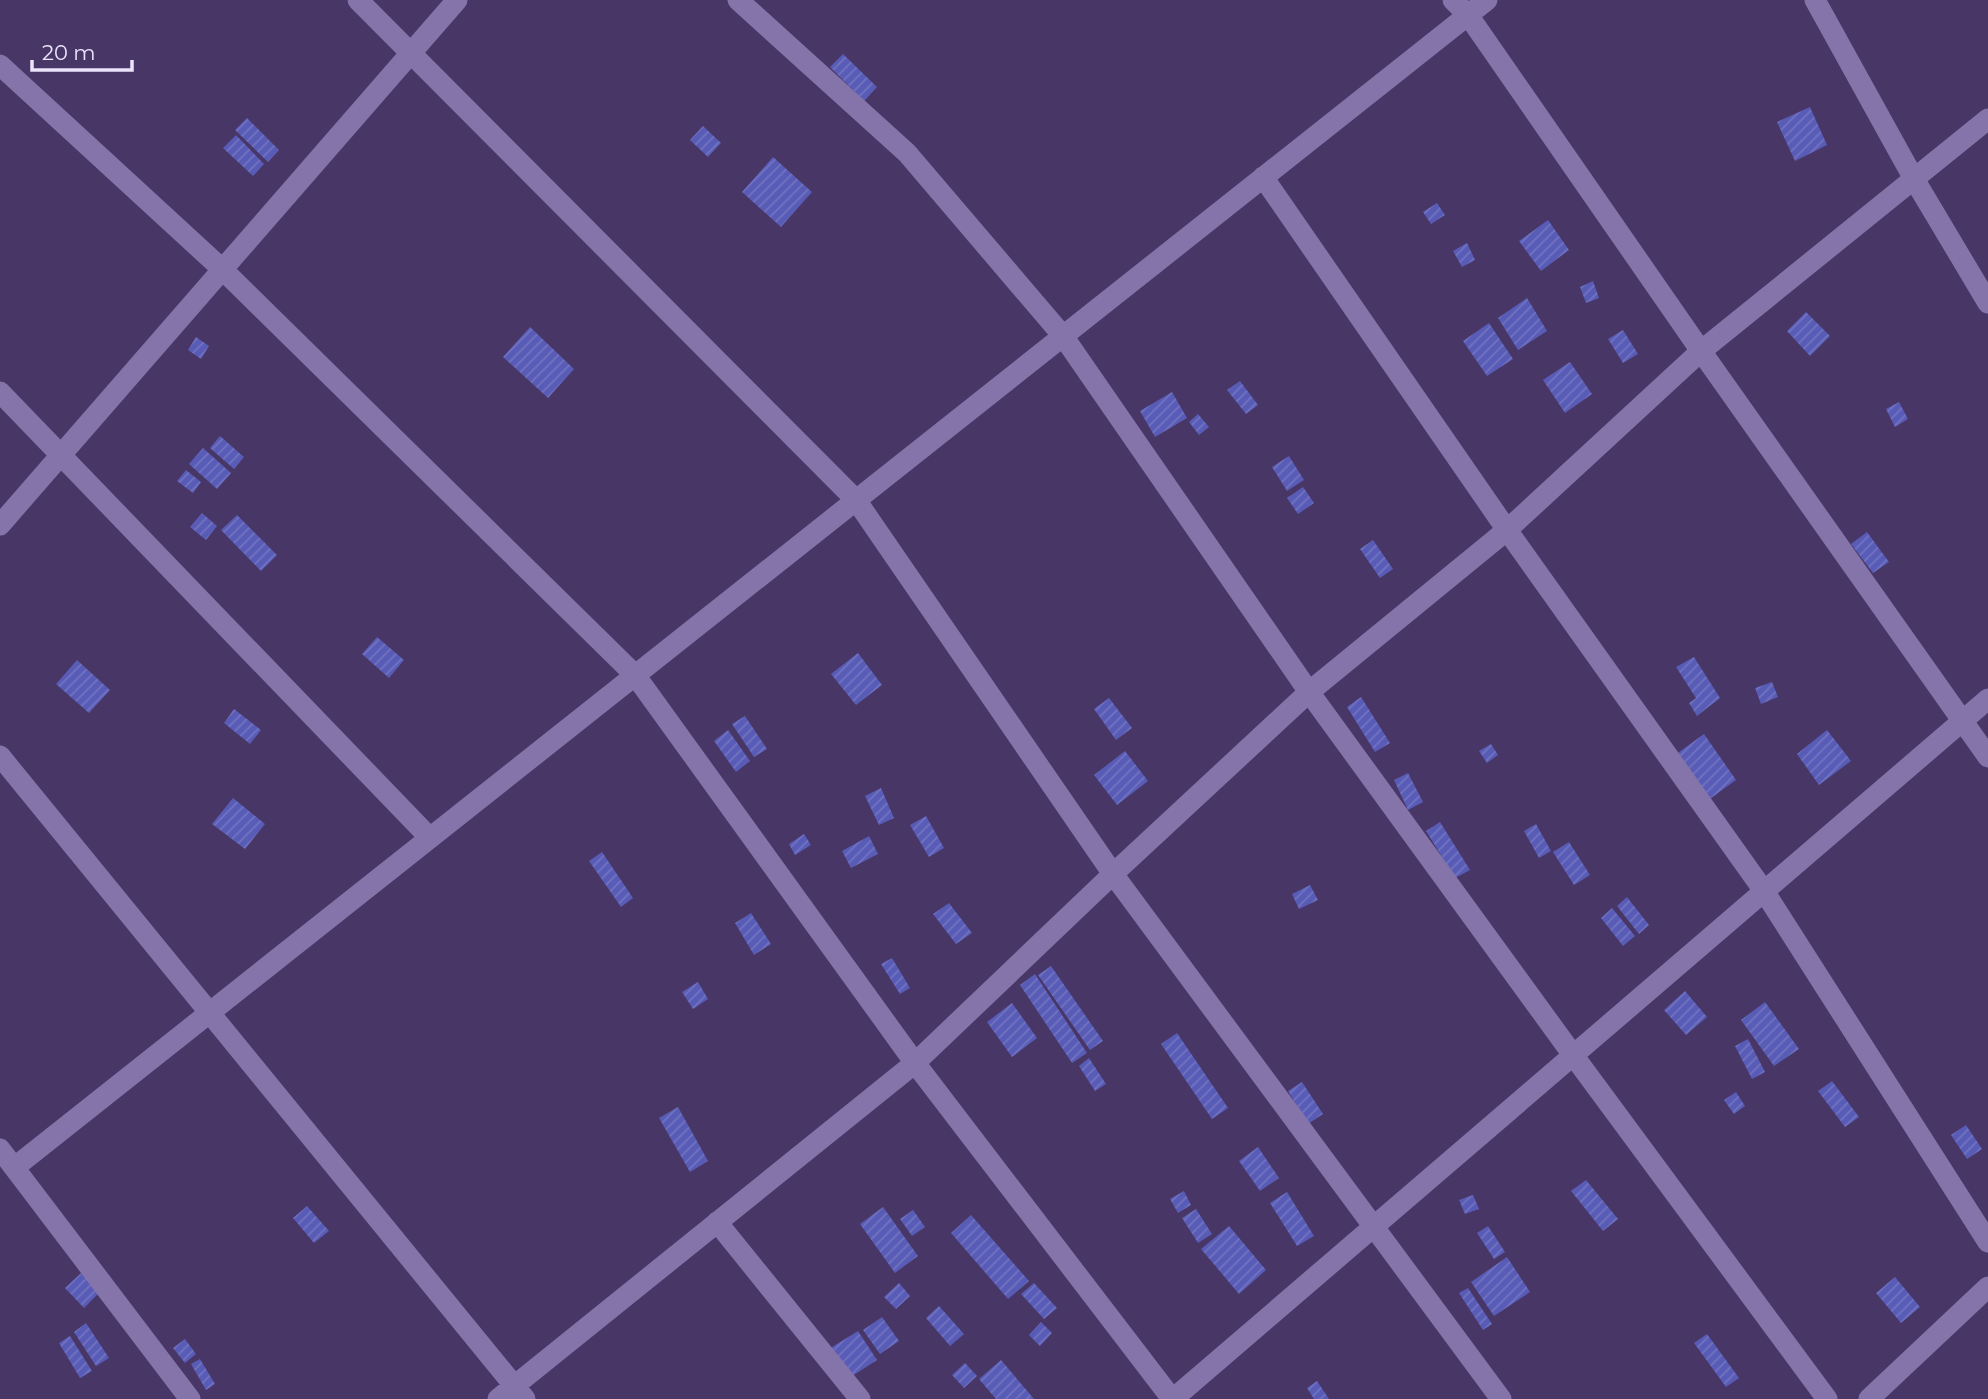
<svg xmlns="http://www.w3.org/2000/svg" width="1988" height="1399" viewBox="0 0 1988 1399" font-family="Montserrat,sans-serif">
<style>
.building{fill:url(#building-hatch)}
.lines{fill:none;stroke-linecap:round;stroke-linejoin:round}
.minor{stroke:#8574a9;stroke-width:21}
</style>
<defs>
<pattern id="building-hatch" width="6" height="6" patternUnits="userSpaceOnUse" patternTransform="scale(1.75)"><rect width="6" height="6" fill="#595cb6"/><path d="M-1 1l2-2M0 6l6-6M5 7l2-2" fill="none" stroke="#7173c1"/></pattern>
</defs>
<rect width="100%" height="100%" fill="#473666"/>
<path class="building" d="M843 54 877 87 864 101 830 67Z
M1810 107 1827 145 1795 161 1777 122Z
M247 118 279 150 268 162 235 130Z
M703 126 721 143 708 157 690 140Z
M236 135 264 164 253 176 223 148Z
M773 157 812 192 781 227 742 192Z
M1437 203 1445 215 1431 224 1423 212Z
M1548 220 1569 250 1541 271 1519 241Z
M1467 243 1475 260 1462 267 1453 251Z
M1593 281 1599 298 1586 303 1580 287Z
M1527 298 1547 331 1518 350 1498 318Z
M1806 312 1830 336 1810 356 1787 331Z
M1489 323 1513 359 1487 376 1463 341Z
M530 327 574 369 548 398 503 357Z
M1623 330 1638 354 1623 363 1608 339Z
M196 337 209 346 201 359 188 350Z
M1570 362 1592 394 1565 413 1543 380Z
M1240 381 1258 405 1246 414 1227 390Z
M1172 392 1187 418 1155 437 1140 411Z
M1899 402 1908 419 1895 427 1886 409Z
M1198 414 1209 427 1199 435 1189 422Z
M220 436 244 457 234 469 210 448Z
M203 448 231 473 217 489 189 464Z
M1289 456 1304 480 1287 491 1272 467Z
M186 470 201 482 193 493 177 481Z
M1303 487 1314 503 1298 514 1287 498Z
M202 513 217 526 206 540 190 527Z
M237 515 277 555 261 571 221 530Z
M1867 532 1889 562 1873 573 1851 544Z
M1373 540 1393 569 1380 578 1360 549Z
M377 637 404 660 389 678 362 654Z
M858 653 882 685 856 705 831 674Z
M1694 657 1720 698 1697 716 1689 703 1696 698 1676 667Z
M77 660 110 690 89 713 56 684Z
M1772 682 1778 697 1761 704 1755 688Z
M1361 697 1390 743 1375 752 1347 707Z
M1109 698 1132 728 1116 740 1094 709Z
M234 709 261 730 250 744 224 723Z
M745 716 767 749 754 757 732 724Z
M728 730 750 761 736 772 714 741Z
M1827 730 1851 761 1819 785 1797 754Z
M1704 734 1736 780 1707 801 1675 755Z
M1491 744 1498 755 1487 763 1479 751Z
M1125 751 1148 781 1117 805 1094 775Z
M1408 773 1423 802 1408 810 1394 780Z
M881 788 894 818 879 825 865 796Z
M233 798 265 824 245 849 212 824Z
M926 816 944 848 929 857 910 825Z
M1440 822 1470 870 1455 878 1426 831Z
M1536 824 1551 851 1539 858 1524 831Z
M804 834 811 845 795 855 789 844Z
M869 836 878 854 851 868 842 851Z
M1569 842 1590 875 1574 885 1553 852Z
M602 852 633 898 621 907 589 861Z
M1310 885 1318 900 1299 909 1292 894Z
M1627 897 1649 925 1639 934 1617 906Z
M949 903 972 933 956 944 933 914Z
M1612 908 1635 936 1623 946 1601 918Z
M751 913 771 944 754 955 735 923Z
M892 958 910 988 900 994 881 964Z
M1051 966 1103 1041 1090 1050 1038 975Z
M1035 974 1087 1053 1072 1063 1020 985Z
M698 982 708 999 693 1009 682 992Z
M1685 991 1707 1017 1686 1035 1664 1010Z
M1765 1002 1799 1049 1774 1066 1741 1020Z
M1012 1003 1037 1038 1012 1057 987 1022Z
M1177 1033 1228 1108 1212 1119 1161 1044Z
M1748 1039 1765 1072 1752 1079 1735 1046Z
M1089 1058 1106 1084 1095 1091 1079 1066Z
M1832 1081 1859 1117 1845 1127 1818 1091Z
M1302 1082 1323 1114 1308 1124 1288 1091Z
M1736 1092 1745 1106 1734 1114 1724 1100Z
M678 1107 708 1161 690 1172 659 1118Z
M1966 1125 1982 1149 1967 1159 1951 1135Z
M1258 1147 1279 1178 1260 1191 1239 1161Z
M1586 1180 1618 1219 1603 1231 1571 1191Z
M1184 1191 1191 1205 1178 1213 1170 1199Z
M1287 1192 1314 1236 1297 1246 1270 1203Z
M1473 1195 1479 1209 1465 1214 1459 1200Z
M307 1206 329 1231 314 1243 293 1218Z
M883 1207 918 1256 895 1273 860 1224Z
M1196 1209 1212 1234 1198 1243 1182 1218Z
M913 1210 925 1227 912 1236 900 1219Z
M971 1215 1029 1281 1008 1299 951 1233Z
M1229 1226 1266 1270 1239 1294 1201 1249Z
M1488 1226 1505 1252 1494 1259 1477 1233Z
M1507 1257 1530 1292 1494 1316 1471 1282Z
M81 1273 100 1292 84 1308 65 1288Z
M1895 1277 1920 1307 1901 1323 1876 1293Z
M899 1283 910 1296 896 1309 884 1297Z
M1034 1283 1057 1308 1044 1319 1021 1294Z
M1468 1288 1492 1324 1483 1330 1459 1293Z
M939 1306 964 1334 950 1346 926 1318Z
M882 1317 899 1341 880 1354 863 1330Z
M1041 1322 1052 1333 1040 1346 1029 1335Z
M86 1323 109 1358 96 1366 74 1332Z
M858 1331 877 1360 849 1378 829 1349Z
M1707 1334 1739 1378 1726 1387 1694 1343Z
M70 1336 92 1371 80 1378 59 1343Z
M185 1339 196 1354 185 1363 173 1348Z
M200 1359 215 1384 206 1390 191 1364Z
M1001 1360 1034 1399H996L979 1379Z
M965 1363 977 1376 964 1388 952 1375Z
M1317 1381 1329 1399H1314L1307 1388Z"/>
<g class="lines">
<path class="minor" d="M358 0 856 500 1113 874 1501 1399
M738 0 907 153 1063 336 1309 692 1573 1055 1827 1399
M1453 0 1468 15 1701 351 1988 757
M1815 0 1914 179 1988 303
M0 65 222 269 635 675 915 1063 1172 1399
M1263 177 1507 530 1764 891 1988 1242
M0 392 430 838
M0 525 457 0
M0 756 525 1399
M0 1149 190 1399
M15 1167 1487 0
M717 1222 860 1399
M498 1399 915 1063 1113 874 1309 692 1507 530 1701 351 1988 119
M1173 1399 1988 699
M1869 1399 1988 1287"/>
</g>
<path d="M32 60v10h100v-10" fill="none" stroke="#ebe4fb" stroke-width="3.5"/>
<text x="42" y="60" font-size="21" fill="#ebe4fb" stroke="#473666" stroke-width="5" paint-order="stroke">20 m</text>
</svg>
